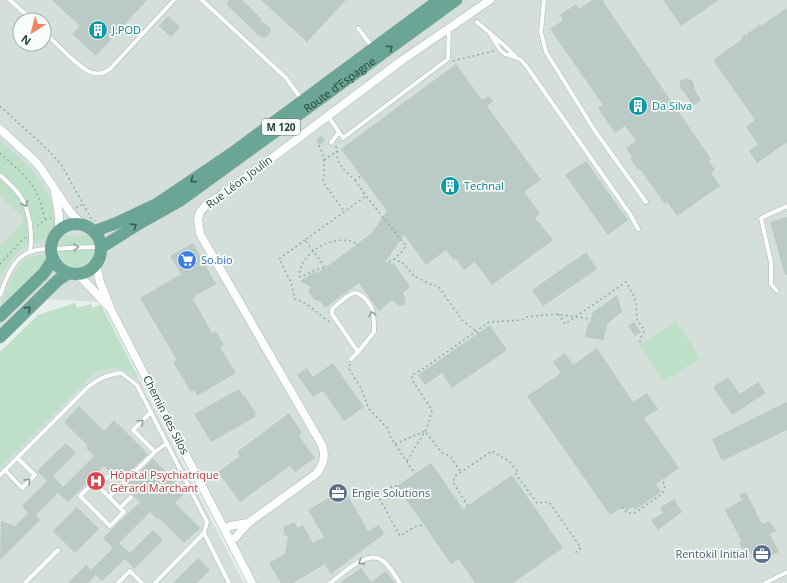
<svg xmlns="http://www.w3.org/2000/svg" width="787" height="583" viewBox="0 0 787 583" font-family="'Open Sans',sans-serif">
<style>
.built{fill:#d4dfda;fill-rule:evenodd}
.green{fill:#bfe0c8}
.building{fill:#bbcac4}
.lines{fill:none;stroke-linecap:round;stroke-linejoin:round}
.lane-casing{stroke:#a8b8b2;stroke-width:5}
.street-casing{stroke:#a8b8b2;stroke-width:9}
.primary-casing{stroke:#c2cac8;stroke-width:13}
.path{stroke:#86b3a5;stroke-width:1.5;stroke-dasharray:2 3;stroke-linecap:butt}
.lane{stroke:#fff;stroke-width:4}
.street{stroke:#fff;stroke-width:8}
.primary{stroke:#6aa596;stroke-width:12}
.oneway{stroke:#365b51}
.oneway2{stroke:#92a09c}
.labels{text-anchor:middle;stroke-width:3.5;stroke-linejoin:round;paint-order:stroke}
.shield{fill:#f7fbf9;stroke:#637a73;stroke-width:1}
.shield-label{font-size:10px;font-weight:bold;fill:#24423a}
.culture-label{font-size:11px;fill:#0d838f;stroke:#f7fbf9;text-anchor:start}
.street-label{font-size:11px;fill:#24423a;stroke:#f7fbf9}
.shop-label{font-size:11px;fill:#366cbe;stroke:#f7fbf9;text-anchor:start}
.health-label{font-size:11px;fill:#be3a42;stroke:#f7fbf9;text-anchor:start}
.service-label{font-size:11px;fill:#4e5e75;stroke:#f7fbf9;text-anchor:start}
</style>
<rect width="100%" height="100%" fill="#e6efeb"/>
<path class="built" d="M0 0H787V583H247L101 302 47 299 0 344ZM20 20H44V44H20Z
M75 303 77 308 91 304 92 308 101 305 244 583H0V352Z"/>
<path class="green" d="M0 140C23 161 45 177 53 209 55 218 57 227 50 235 44 243 32 243 23 248 13 254 8 267 0 276V247L25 220 5 201 6 199 0 194Z
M89 234C95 240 98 245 96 253 90 284 42 264 65 235L77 237Z
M40 255 47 256 44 265 0 310C0 300 16 267 25 260 29 257 34 256 40 255Z
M75 303 77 308 91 304 92 308 101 305 139 379C122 367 114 365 95 373L0 468V352L38 315Z
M676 321 700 358 664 381 640 345Z"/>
<path class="building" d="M52 0H147L96 56 72 34 80 26Z
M229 0H242L262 19 260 21 270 27 271 29 269 35 265 38 259 36 226 4Z
M261 0H346L307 42Z
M592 0H602L711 159 709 161 715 170 711 173 720 186 677 216 667 202 665 204 640 169 638 170 630 158 632 157 626 148 636 141 625 126 615 133 598 108 603 105 550 29 563 20 560 15 576 4 579 9Z
M663 0H719L681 26Z
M787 8V142L757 163 749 151 758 144 746 127 755 120 713 60 741 40 744 34 747 36 749 31 751 32 754 28 756 29 758 24 761 26Z
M168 16 180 27 171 37 159 26Z
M456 64 482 100 489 96 493 101 487 106 541 180 524 192 540 214 535 218 553 240 492 285 475 262 464 270 456 259 454 260 446 250 426 265 404 235 385 262 394 264 409 285 410 287 403 293 406 299 404 306 398 305 392 300 379 311 359 283 325 308 320 301 315 300 308 292 311 287 300 281 316 271 318 273 372 233 387 211 341 149Z
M686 78 693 81 694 84V89L701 100 693 106 685 93 680 88V81Z
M321 136 325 141 319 145 316 140Z
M586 161 628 220 608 235 565 175Z
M787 217V275H785L770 222Z
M193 243 216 284 195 296 196 297 193 299 212 333 216 331 224 345 220 347 236 373 197 396 194 390 191 392 173 362 177 360 140 298 181 274 170 256Z
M586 252 597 269 543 306 532 290Z
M617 295 622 312 607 324 604 340 585 337 588 323H590L593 312Z
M634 322 641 332 635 336 628 326Z
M490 325 507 350 452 388 442 373 425 385 418 375Z
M597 348 633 402 647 393 658 409 644 418 679 468 656 484 661 492 635 510 633 507 627 511 623 507 610 515 527 396 561 373 553 362 565 353 573 365Z
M333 363 364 407 344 421 323 391 313 397 297 375 307 368 313 377Z
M728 377 740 394 758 382 766 393 732 415 713 387Z
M239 389 244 397 245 396 256 414 255 415V417L211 442 194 414Z
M787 402V430L722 461 712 439Z
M79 406 104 431 114 420 148 454 120 481 104 466 68 502 58 493 36 515 40 520 0 560 1 521 15 526 28 513 22 506 47 481 37 471 66 443 76 453 53 476 63 487 94 456 86 448 88 446 64 422Z
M289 413 302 433 299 436 315 458 295 472 290 466 240 502 218 472 240 456 237 452Z
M153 459 186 492 175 503 200 528 184 543 159 518 158 520 150 512 119 543 130 553 153 530 163 540 134 569 125 559 102 581 96 575 88 583H68L86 565 91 570 113 548 103 538 140 502 125 486Z
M431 463 463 509 512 475 563 548 513 583H475L459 559 451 564 397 486Z
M344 489 368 531 379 525 384 534 331 574 325 564 293 583H281L269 563 285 554 288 537 284 534V527L294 522 298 528 303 525 313 543 324 537 308 510Z
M746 492 762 524 769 521 776 531 770 534 779 552 757 563 750 552 748 553 745 548 742 549 739 543 742 542 725 510 742 500 739 495Z
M674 499 682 512 658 530 651 520 663 513 660 508Z
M77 507 99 529 75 553 53 531Z
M198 558 210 570 197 583H173Z
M361 568 371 582 386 571 395 583H340Z"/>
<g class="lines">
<g class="lane-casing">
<path id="lane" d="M10 0 32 20
M202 0 286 78 302 100
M544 0 541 32 546 52 595 131 646 202
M477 22 505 46 515 56
M358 28 373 48
M44 32C54 41 82 72 94 73 101 75 105 72 111 68L174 0
M489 32 500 50 505 54 515 57 521 60 527 67 630 214 638 229
M328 116 339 132 331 143
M339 132 343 138 448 59 449 28
M0 175C19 192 25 198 30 223 31 233 32 242 30 251
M777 291 771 284V262L761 218 787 206
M0 295C7 277 14 253 37 250 42 249 47 249 52 249 69 248 85 247 101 247
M351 359 358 352 374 332C374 326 374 319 373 313 372 306 363 293 355 293 349 293 337 305 332 309V314L358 352
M151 412 133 430 155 452
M5 470 22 488 35 475 17 458
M0 475 88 387C100 378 107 375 121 373L137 385 207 522 204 533 155 583
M94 482 124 512 110 526 80 496Z
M98 486 109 476
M109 497 155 452 167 443
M120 508 131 497
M204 533 229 583
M25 583 58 550
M118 583 130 571 142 583
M330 583C343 574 368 548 383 561 390 566 395 576 400 583
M765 583 787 572"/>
</g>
<g class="street-casing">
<path id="street" d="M0 129 37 163 44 173 70 212 82 224
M55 192 59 216V230
M96 265 100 282 111 310 252 583
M78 274 107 305
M224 529 230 526 248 523
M230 541 236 537 248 523 316 474C324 465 326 456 322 445L200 234 198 219 200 212 206 205 236 185 401 61 490 0"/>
</g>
<g class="primary-casing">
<g id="primary">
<circle cx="76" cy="249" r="25"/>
<path d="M95 231 119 222 157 204 231 154 439 0"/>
<path id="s1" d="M102 247 140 223 181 200 456 0"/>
<path d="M0 316 44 273 53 259"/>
<path d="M0 337 58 280 69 273"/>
</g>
</g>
<path class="path" d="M453 61 494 51
M0 106 47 149 61 164 91 218 95 221
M319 145C325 158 325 169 323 182L344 211
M336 146C337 167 341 166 355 180L361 176
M0 153C15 167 33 180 40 201 42 207 43 213 45 219
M324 160 341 149
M355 180 366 196 406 246 401 253 395 258
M76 208 83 204
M37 226 45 220 51 218
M305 240 279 259 291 282 295 299C306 301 320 316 331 323
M389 262 394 259 404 264 414 276 432 285 438 286 462 320 478 333
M0 264 25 237
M325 267 305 240 366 196
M324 268 315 270 301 277 299 276C300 268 302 262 308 256 318 244 346 233 359 246
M558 314 565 324 626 282 633 294 636 304 637 320 643 328 644 332 640 339V345
M350 364 349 369 361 388 369 409 388 429 391 438 415 474
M395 444 425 431 442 453 450 456 461 472
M407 461 427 428 432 410 412 380V375L426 367 489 322 522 320 526 317 555 314 591 319
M397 486C390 486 383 491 378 496L400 536 416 526 424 525
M468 506 453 482 455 476 492 451 510 462 517 471 515 473 537 503 549 502 581 548 575 553
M622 507 627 513H635L662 494 665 486 662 480"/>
<use href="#lane" class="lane"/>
<use href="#street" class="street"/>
<use href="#primary" class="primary"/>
</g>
<defs><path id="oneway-chevron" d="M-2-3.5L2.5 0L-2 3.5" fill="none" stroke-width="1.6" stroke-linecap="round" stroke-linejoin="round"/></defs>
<g class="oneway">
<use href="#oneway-chevron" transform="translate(390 48) rotate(-36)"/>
<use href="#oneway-chevron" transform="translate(193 180) rotate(146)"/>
<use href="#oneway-chevron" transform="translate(134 226) rotate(-32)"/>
<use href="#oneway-chevron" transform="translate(28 309) rotate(-44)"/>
</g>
<g class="oneway2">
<use href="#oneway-chevron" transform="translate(25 204) rotate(67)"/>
<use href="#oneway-chevron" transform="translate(76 247) rotate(-3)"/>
<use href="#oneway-chevron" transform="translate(372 314) rotate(-102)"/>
<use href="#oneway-chevron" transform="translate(141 422) rotate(-45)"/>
<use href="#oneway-chevron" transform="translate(28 481) rotate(-44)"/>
<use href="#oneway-chevron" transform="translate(361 562) rotate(148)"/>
</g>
<defs>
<g id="building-disc" transform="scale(1)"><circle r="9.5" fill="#0f9aa8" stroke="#f7fbf9"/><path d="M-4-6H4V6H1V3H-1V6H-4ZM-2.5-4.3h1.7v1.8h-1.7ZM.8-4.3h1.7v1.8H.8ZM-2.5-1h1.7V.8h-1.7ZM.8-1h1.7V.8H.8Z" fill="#fff"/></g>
<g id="supermarket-disc" transform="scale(1)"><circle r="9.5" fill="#3f7fe0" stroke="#f7fbf9"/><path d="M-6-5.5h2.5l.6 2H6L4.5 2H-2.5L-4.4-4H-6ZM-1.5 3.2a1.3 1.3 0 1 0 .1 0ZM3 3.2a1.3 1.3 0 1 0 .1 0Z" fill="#fff"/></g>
<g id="hospital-disc" transform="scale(1)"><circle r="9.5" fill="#e0444e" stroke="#f7fbf9"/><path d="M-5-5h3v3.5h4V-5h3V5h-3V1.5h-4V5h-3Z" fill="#fff"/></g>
<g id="office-disc" transform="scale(1)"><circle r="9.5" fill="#5c6f8a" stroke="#f7fbf9"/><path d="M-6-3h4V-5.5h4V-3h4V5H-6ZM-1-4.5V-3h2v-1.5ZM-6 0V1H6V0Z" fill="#fff"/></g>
</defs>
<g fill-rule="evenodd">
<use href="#building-disc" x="98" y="30"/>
<use href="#building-disc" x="638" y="106"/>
<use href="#building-disc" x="450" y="186"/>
<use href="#supermarket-disc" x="187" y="260"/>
<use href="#hospital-disc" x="96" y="481"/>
<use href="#office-disc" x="338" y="493"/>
<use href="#office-disc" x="762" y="554"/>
</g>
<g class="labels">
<rect class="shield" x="262" y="119" width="38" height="16" rx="3"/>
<g class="shield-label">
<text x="281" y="131">M 120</text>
</g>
<g class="culture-label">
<text x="112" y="34">J.POD</text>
<text x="652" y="110">Da Silva</text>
<text x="464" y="190">Technal</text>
</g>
<g class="street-label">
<text dy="4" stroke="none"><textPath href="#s1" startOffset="288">Route d'Espagne</textPath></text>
<text transform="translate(239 182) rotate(-37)" y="4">Rue Léon Joulin</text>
<text transform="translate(166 415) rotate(63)" y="4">Chemin des Silos</text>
</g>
<g class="shop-label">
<text x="201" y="264">So.bio</text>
</g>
<g class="health-label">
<text x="110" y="479">Hôpital Psychiatrique<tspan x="110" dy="13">Gérard Marchant</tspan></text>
</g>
<g class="service-label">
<text x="352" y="497">Engie Solutions</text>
<text x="748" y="558" text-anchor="end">Rentokil Initial</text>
</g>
</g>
<g transform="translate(32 32) rotate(216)"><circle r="19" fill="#f7fbf9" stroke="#a3b1ad"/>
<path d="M0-3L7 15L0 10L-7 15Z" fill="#f4845f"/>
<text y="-6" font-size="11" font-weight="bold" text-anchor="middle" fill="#24423a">N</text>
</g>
</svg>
